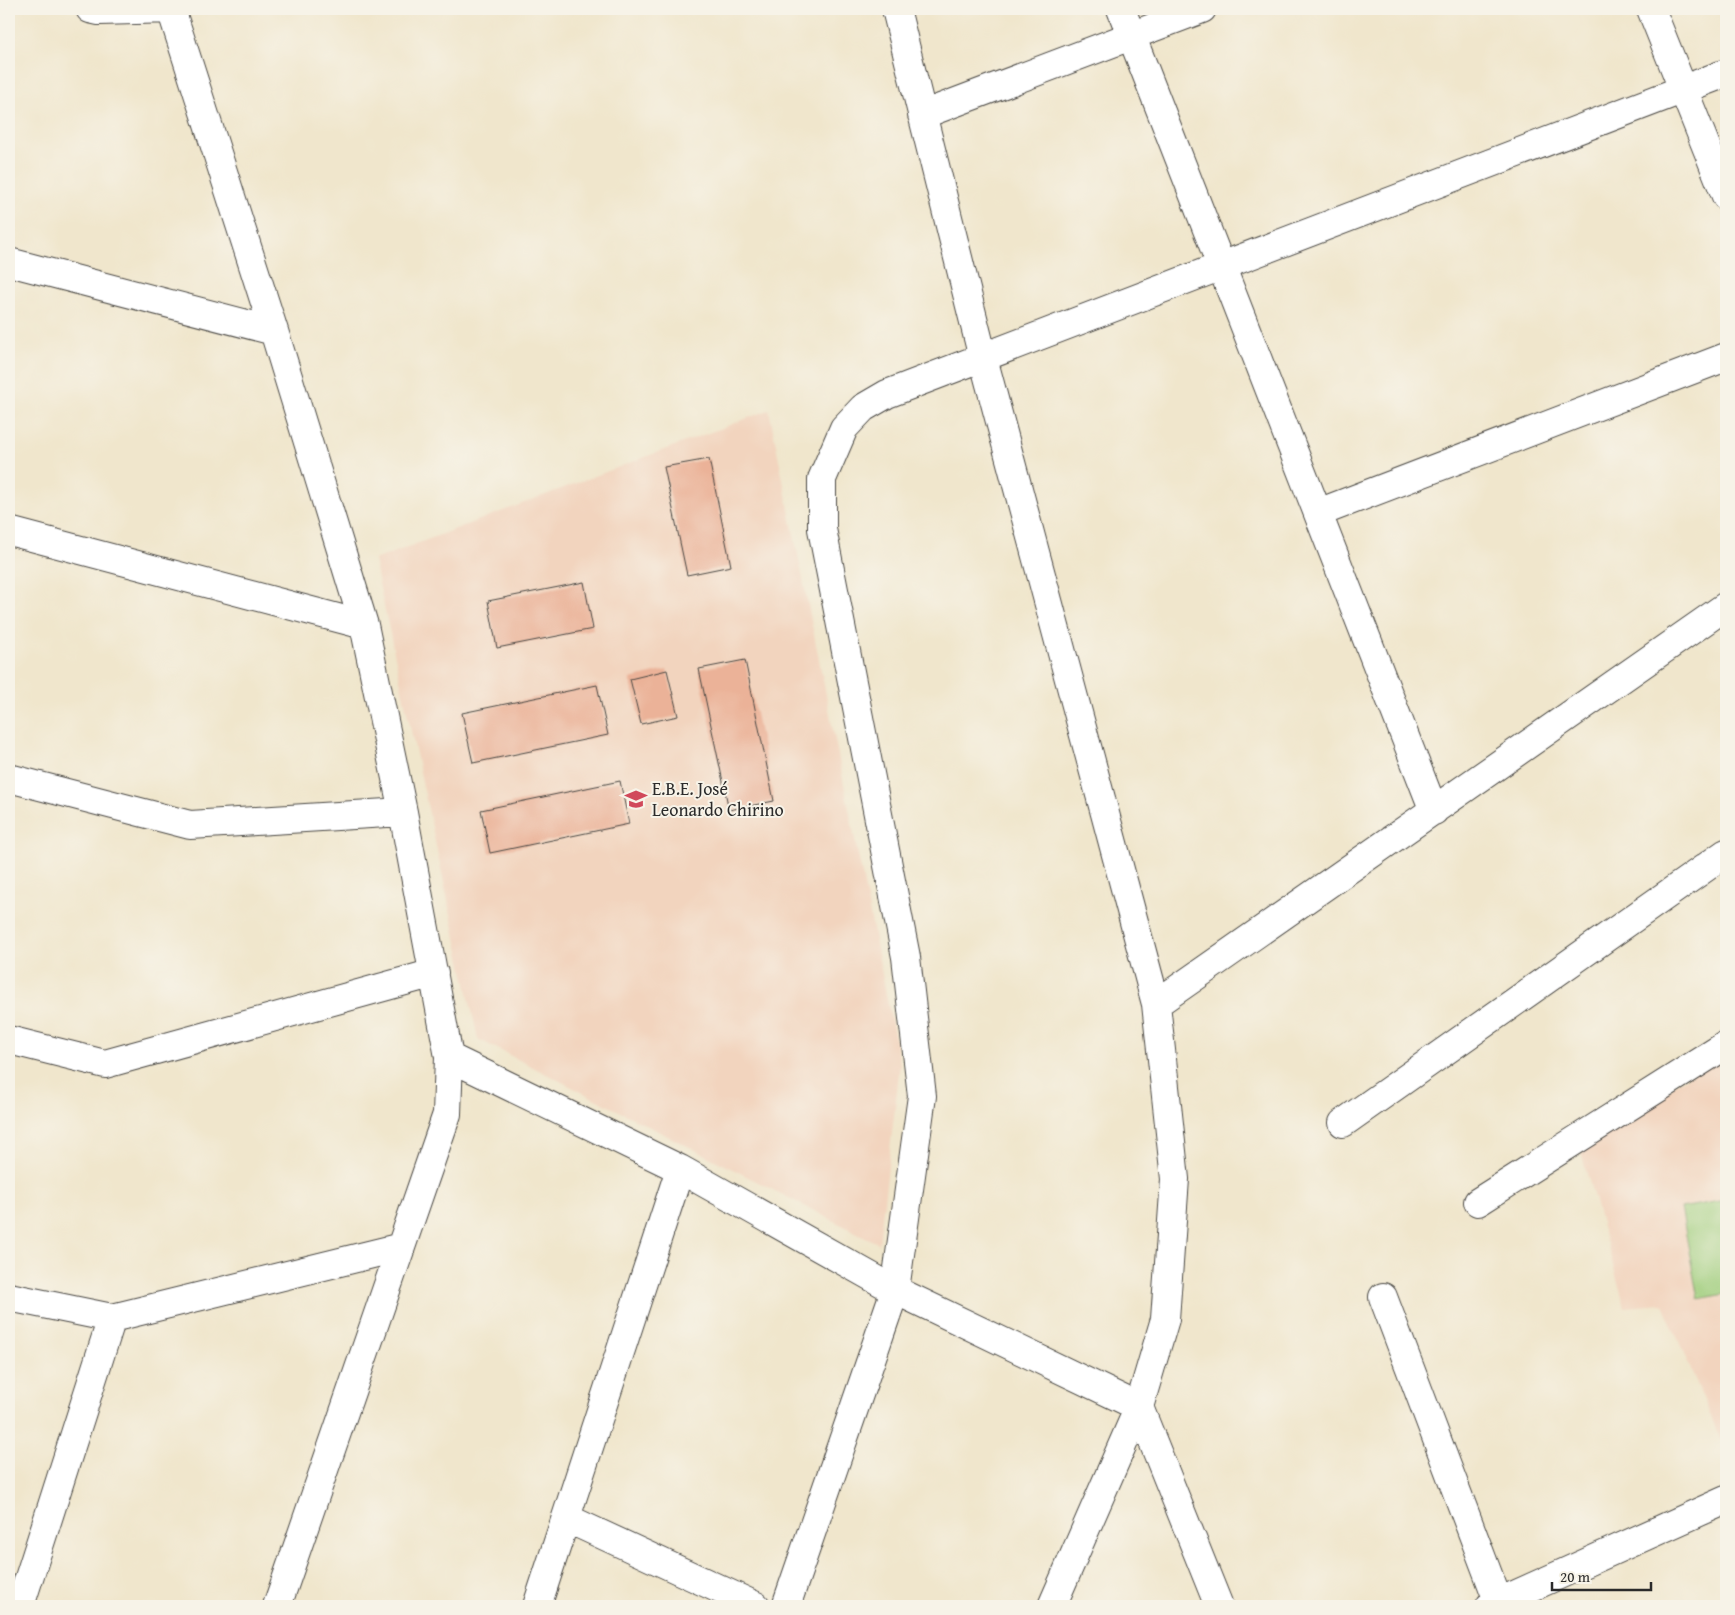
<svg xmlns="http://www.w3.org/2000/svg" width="1735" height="1615" viewBox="0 0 1735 1615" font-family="'Gentium Book Plus',serif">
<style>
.built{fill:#f2d4be}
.green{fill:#9fcd7b;stroke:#657c53}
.building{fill:#ebb298}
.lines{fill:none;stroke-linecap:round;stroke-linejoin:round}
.minor-casing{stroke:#494743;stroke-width:30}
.minor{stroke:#fff;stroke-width:28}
.labels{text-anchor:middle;stroke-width:4;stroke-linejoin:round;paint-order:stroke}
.poi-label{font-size:18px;fill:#2b2b2b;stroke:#f7f3e8;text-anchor:start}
</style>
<rect width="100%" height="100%" fill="#f7f3e8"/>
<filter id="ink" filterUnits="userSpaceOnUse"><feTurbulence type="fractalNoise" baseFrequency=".02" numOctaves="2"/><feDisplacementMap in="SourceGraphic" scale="10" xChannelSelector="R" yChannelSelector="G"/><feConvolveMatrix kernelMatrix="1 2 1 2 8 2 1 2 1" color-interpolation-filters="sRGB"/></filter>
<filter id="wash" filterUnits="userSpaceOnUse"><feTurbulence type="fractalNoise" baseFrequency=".0096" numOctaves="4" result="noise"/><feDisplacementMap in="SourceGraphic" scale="20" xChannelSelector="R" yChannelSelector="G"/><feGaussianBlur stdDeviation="1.12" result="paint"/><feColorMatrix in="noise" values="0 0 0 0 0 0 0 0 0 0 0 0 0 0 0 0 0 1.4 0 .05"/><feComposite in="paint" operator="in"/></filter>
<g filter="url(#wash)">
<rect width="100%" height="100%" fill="#f0e6cc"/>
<path class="built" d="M769 410 900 1064 879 1244 478 1039 374 560Z
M1726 1051V1452L1663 1304 1625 1307 1580 1149Z"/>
<path class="green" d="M1726 1200V1294L1698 1299 1681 1208Z"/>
<g id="blocks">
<path class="building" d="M709 459 731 566 687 575 664 467Z
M584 582 593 629 497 648 488 601Z
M745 660 774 801 729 810 699 669Z
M667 670 678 716 641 724 630 679Z
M597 685 608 735 473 763 462 713Z
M620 781 629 824 490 853 481 810Z"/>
</g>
</g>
<g filter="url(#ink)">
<use href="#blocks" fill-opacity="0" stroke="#494743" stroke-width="1"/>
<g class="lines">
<g class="minor-casing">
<path id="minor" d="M90 9 99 11 172 9
M171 9 274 331 364 625 403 812 449 1057 447 1114 277 1606
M896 9 983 358 1156 1004 1175 1179 1165 1319 1139 1407 1219 1606
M1121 9 1434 811
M1651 9 1726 196
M922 115 1202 9
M9 262 274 331
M1318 513 1726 357
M9 531 364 625
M9 778 190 825 403 812
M1156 1004 1726 606
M9 1040 105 1064 434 973
M449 1057 680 1169 895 1290 1139 1407 1052 1606
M1343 1123 1726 853
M1478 1202 1726 1045
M9 1297 112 1318 401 1247
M1383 1297 1500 1606
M566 1518 756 1606
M20 1606 112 1318
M537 1606 680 1169
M786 1606 895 1290 922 1096 906 957 822 529V479L844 428 863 408 887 394 1726 73
M1490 1606 1726 1500"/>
</g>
<use href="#minor" class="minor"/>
</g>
</g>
<defs>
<g id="school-bare" transform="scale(1.725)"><path d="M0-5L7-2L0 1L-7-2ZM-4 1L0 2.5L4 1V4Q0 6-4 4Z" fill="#d1495b" stroke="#f7f3e8" stroke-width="2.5" paint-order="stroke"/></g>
</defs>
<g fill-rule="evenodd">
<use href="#school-bare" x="636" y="799"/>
</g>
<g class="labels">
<g class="poi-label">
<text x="652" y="795">E.B.E. José<tspan x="652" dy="21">Leonardo Chirino</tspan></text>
</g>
</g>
<rect width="1735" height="1615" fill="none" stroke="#f7f3e8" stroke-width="30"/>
<path d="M1552 1582v8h99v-8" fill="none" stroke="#2b2b2b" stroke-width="2.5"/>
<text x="1560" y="1582" font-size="15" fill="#2b2b2b" stroke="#f7f3e8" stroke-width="4" paint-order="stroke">20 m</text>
</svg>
